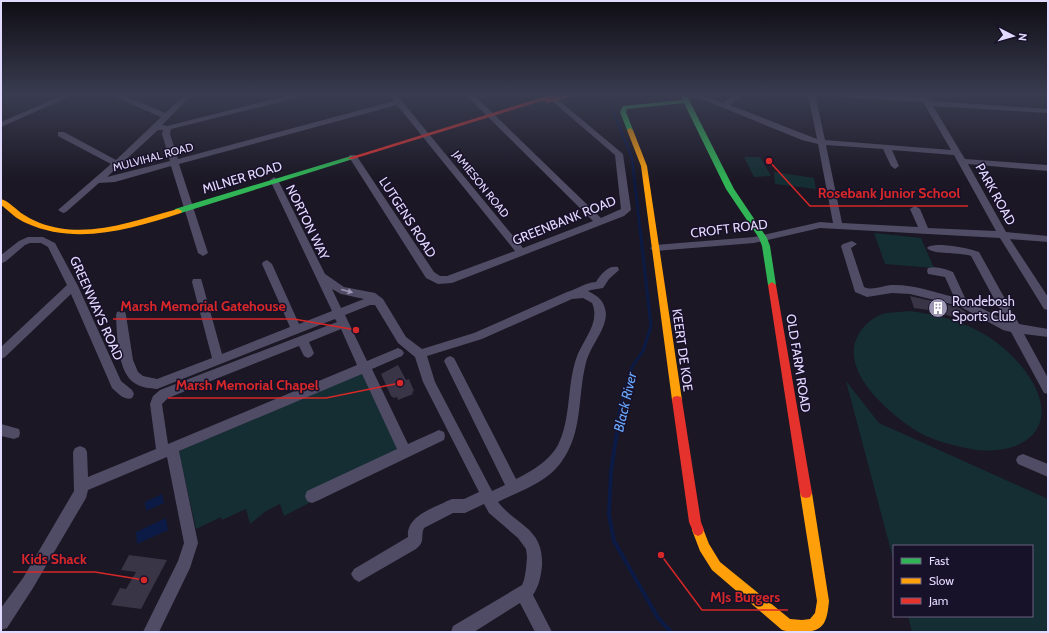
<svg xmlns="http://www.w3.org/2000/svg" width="1049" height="633" viewBox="0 0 1049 633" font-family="Cabin,sans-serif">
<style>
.green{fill:#152e33}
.water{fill:#0c1b46}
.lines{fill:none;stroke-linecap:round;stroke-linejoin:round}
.stream-far2{stroke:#0c1b46;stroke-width:2.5}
.stream-far1{stroke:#0c1b46;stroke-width:3}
.stream{stroke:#0c1b46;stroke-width:4}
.building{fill:#3a3546}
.street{fill:#504c65;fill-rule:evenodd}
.fast{fill:#30b455;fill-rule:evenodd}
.slow{fill:#ff9f0a;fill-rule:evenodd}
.jam{fill:#e5322d;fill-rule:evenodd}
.oneway{fill:#9a93b2}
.labels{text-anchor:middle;stroke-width:3;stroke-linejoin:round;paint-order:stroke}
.far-street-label{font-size:11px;fill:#e3daff;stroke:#18112a}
.street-label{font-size:13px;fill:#e3daff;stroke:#18112a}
.poi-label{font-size:13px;fill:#e3daff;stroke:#18112a;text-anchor:start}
.water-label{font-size:14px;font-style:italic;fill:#69a9ff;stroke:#18112a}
.leader{fill:none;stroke:#d62828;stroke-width:1.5}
.callout-dot{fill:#d62828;stroke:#18112a;stroke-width:1.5}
.callout-label{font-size:14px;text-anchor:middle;font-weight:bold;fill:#d62828;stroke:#18112a;stroke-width:3;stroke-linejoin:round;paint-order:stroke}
</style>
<rect width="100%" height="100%" fill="#1b1724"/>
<path class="green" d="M744 157H760L771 176 754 177Z
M774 172 814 178 816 189 775 184Z
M874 233 921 238 934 268 885 264Z
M910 311C948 316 986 328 1013 357 1027 371 1045 396 1041 418 1035 448 996 454 971 449 951 445 929 440 912 428 886 411 836 367 860 332 866 323 875 316 886 313 894 312 903 312 910 311Z
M360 374H362L397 447 396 451 313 501 284 516 280 504 266 511 250 524 246 509 222 520 221 517 196 529 179 452 181 450Z
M846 381 879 423 1048 499V632H912L908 616H1032V546H894V562Z"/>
<path class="water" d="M162 494 164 503 146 511 145 502Z
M166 518 168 530 137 544 136 532Z"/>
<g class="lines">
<path class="stream-far2" d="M604 94 613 110 632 158 640 229"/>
<path class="stream-far1" d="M621 405 632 367 643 351 651 326 640 228"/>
<path class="stream" d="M621 404 611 472 609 515 614 541 658 618 671 632"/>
</g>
<path class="building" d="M910 296 958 307 966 312 961 319 928 310 914 308Z
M398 365 406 380 409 379 414 391 412 392 413 394 398 400 397 397 394 398 391 396 381 374Z
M129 555 167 560 141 609 111 605 120 588 126 589 136 572 121 570Z"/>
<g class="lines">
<path class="street" d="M66 94H75L1 127V122Z
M113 94H121L165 113 186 94H193L162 125 167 126 294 94H306L305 96 171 129 170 134 178 159 394 101 388 94H396L523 248 593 221 465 94H473L601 218 621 209 615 155 552 101 551 99 555 97 623 154 631 210 624 216 452 283 438 284 426 278 349 157 350 155H356L434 272 440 276H447L515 251 397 105 179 164 208 253 203 256 198 253 171 166 115 182 99 183 66 212 63 213 58 210 111 164 58 136V132H64L116 160 161 117 113 96ZM158 130H163L162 134 170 161 107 177Z
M681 94H700L723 103 736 94H743L730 105 817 139 808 94H815L825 140 951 150 923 102 824 96 820 94H856L920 97 919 94H925L930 101 1048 109V113L933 106 965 159 1048 165V171L968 164 1006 232 1048 236V242L1010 239 1048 297V310L1044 309 1000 238 820 228 754 243 655 251 652 250 650 248 655 245 754 237 820 222 833 223 818 144 802 140 699 98 681 97ZM826 145 883 149 891 166 895 169 899 166 892 150 954 155 996 231 928 228 920 209 915 206 910 209 918 227 842 223Z
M274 177 278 180 325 274 344 287 375 293 383 299 406 337 422 349 474 333 567 292C578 289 584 283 596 282 601 274 608 265 618 267L619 270 609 279 603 288 591 290 588 291C598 296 605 301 606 314 606 329 592 344 587 359 577 392 584 431 562 461 548 482 520 491 498 502 517 526 544 528 542 566 541 576 539 586 533 595L552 632H535L520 603 474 632H451L453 626 522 585 524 580 526 569 527 557 526 549 518 538 489 513 484 504 465 513H453L424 528C420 538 426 541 416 549L364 579 359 582 354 579 351 574 354 569 408 537C406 516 432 509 447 501L452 499H464L479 492 423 382 415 357 398 343 375 305H370L345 315 367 361 398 348 402 350 404 353 402 356 372 369 408 444 439 430 444 432 445 436 444 440 317 501 312 503 307 501 305 496 307 491 397 449 362 374 179 451 198 543 190 568 159 632H143L178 561 184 543 167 457 88 490 86 498 33 588 7 628 1 630V608L23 578 74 491 73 452 75 448 80 446 85 448 87 452 88 477 156 449 150 404 153 396 160 390 337 322 335 319 157 389C150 388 142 388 136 384 117 374 117 334 116 315L117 312 121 311 125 312 126 315 133 360 138 372 143 376 157 379 212 358 192 282 193 279H201L202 282 222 354 290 327 262 264 263 262 267 260 272 264 299 324 332 311 270 180ZM332 289 341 294 364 299 341 308ZM583 298 592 303C601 323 582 340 576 359 567 386 571 419 558 445 549 461 532 471 516 479L454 358 450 356 446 358 444 361 505 485 492 491 435 382 427 356 482 339 572 299ZM341 329 357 365 168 444 162 404 168 398 299 346 304 356 308 358 312 356 314 353 309 342Z
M28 237H43L55 243 78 286 121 381 132 390 134 394 132 398C124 401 118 393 112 388L71 294 5 357 1 359V347L67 285 48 247 41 243H30L25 245 5 262 1 263V255L19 241Z
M852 241 857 244 851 248 864 287C872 291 882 286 891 285 912 284 934 292 954 297L945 277 928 274 927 271 928 268C937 266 945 269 953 272L966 300 1006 321 971 256C961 252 933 255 927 248 933 241 969 248 979 252L1019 324 1048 329V337L1024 334 1048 378V394L1044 393 1011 332 1003 330 959 306 910 294 892 293 867 297 855 292 841 246 843 244Z
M1 424 19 429 20 433 19 437 14 439 1 436Z
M1023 454 1048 464V477L1018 464 1016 460 1018 456Z"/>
<path class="fast" d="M680 94H686L734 189 767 238 770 246 776 285 775 287 772 288 768 285 762 246 759 238 726 189 684 103 627 109 626 112 633 130 630 132 627 130 620 112 623 106 683 100Z
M351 156 353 157V159L181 213H175L174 211 175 209Z"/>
<path class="slow" d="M630 128 633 130 647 166 682 400 681 403 677 404 673 403 672 400 641 166 627 130Z
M1 199C8 201 15 208 21 213 27 217 33 220 40 223 86 240 133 221 178 209L182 211 181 213C131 229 77 246 26 223 16 219 9 211 1 205Z
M806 488 810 489 812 493 829 601C827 621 825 632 802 632 795 632 789 632 782 630L712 570 700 551 692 530 694 526 698 524 702 526 709 544 720 562 790 619 802 620 810 619 815 613 817 601 800 493 802 489Z"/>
<path class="jam" d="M553 94H561L549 99 572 94H582L547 103 545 102V100L353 159H349L348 158Z
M772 282 776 285 812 493 810 497 806 498 802 497 800 493 768 285Z
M677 396 681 397 682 400 701 522 704 530 702 534 698 536 694 534 689 522 672 400 673 397Z"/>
</g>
<defs><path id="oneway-solid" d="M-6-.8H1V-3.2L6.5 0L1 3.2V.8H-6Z"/></defs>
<use class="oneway" href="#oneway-solid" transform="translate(347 291) rotate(15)"/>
<linearGradient id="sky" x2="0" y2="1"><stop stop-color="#0f0d14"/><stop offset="0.52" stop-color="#393c50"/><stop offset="1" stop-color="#393c50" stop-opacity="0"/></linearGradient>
<rect width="1049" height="182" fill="url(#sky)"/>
<defs>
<g id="building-disc" transform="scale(1)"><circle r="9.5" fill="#9d96b2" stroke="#18112a"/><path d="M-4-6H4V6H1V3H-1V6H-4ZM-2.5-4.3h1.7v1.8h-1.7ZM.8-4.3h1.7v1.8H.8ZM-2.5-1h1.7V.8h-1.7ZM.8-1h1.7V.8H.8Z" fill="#fff"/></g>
</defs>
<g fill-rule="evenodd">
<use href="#building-disc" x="938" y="308"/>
</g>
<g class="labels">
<g class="far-street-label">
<text transform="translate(153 157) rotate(-15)" y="4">MULVIHAL ROAD</text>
<text transform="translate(481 184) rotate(51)" y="4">JAMIESON ROAD</text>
</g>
<g class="street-label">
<text transform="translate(242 177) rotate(-17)" y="5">MILNER ROAD</text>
<text transform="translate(996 194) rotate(61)" y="5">PARK ROAD</text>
<text transform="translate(408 217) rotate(57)" y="5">LUTGENS ROAD</text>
<text transform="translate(564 220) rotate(-22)" y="5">GREENBANK ROAD</text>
<text transform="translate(308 222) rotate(64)" y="5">NORTON WAY</text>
<text transform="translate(729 228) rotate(-7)" y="5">CROFT ROAD</text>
<text transform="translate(97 308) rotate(66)" y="5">GREENWAYS ROAD</text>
<text transform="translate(683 350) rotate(82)" y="5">KEERT DE KOE</text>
<text transform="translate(799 363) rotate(81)" y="5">OLD FARM ROAD</text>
</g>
<g class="poi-label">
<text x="952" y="306">Rondebosh<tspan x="952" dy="15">Sports Club</tspan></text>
</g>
<g class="water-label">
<text transform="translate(625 402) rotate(-77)" y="5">Black River</text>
</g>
</g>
<path class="leader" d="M769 161L810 206H968M356 330L294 319H113M400 383L326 398H168M144 580L95 572H13M661 555L702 610H788"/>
<g class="callout-dot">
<circle cx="769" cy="161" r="4"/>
<circle cx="356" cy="330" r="4"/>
<circle cx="400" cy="383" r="4"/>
<circle cx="144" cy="580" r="4"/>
<circle cx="661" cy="555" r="4"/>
</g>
<g class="callout-label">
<text x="889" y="198">Rosebank Junior School</text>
<text x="203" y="311">Marsh Memorial Gatehouse</text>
<text x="247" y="390">Marsh Memorial Chapel</text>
<text x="54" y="564">Kids Shack</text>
<text x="745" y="602">MJs Burgers</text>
</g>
<rect width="1049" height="633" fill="none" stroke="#e3daff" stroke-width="4"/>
<rect x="893" y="545" width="140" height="72" fill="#18112a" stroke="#69617f"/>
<rect x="901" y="558" width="20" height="6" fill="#30b455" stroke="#69617f"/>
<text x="929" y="565" font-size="12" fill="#e3daff">Fast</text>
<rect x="901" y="578" width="20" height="6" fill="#ff9f0a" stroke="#69617f"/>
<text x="929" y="585" font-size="12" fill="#e3daff">Slow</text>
<rect x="901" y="598" width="20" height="6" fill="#e5322d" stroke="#69617f"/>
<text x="929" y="605" font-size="12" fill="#e3daff">Jam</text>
<g transform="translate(1013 36) rotate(96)" stroke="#18112a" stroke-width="3" paint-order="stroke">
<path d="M0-3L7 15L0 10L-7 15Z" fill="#e3daff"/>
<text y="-6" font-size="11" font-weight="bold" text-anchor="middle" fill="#e3daff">N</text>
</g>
</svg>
